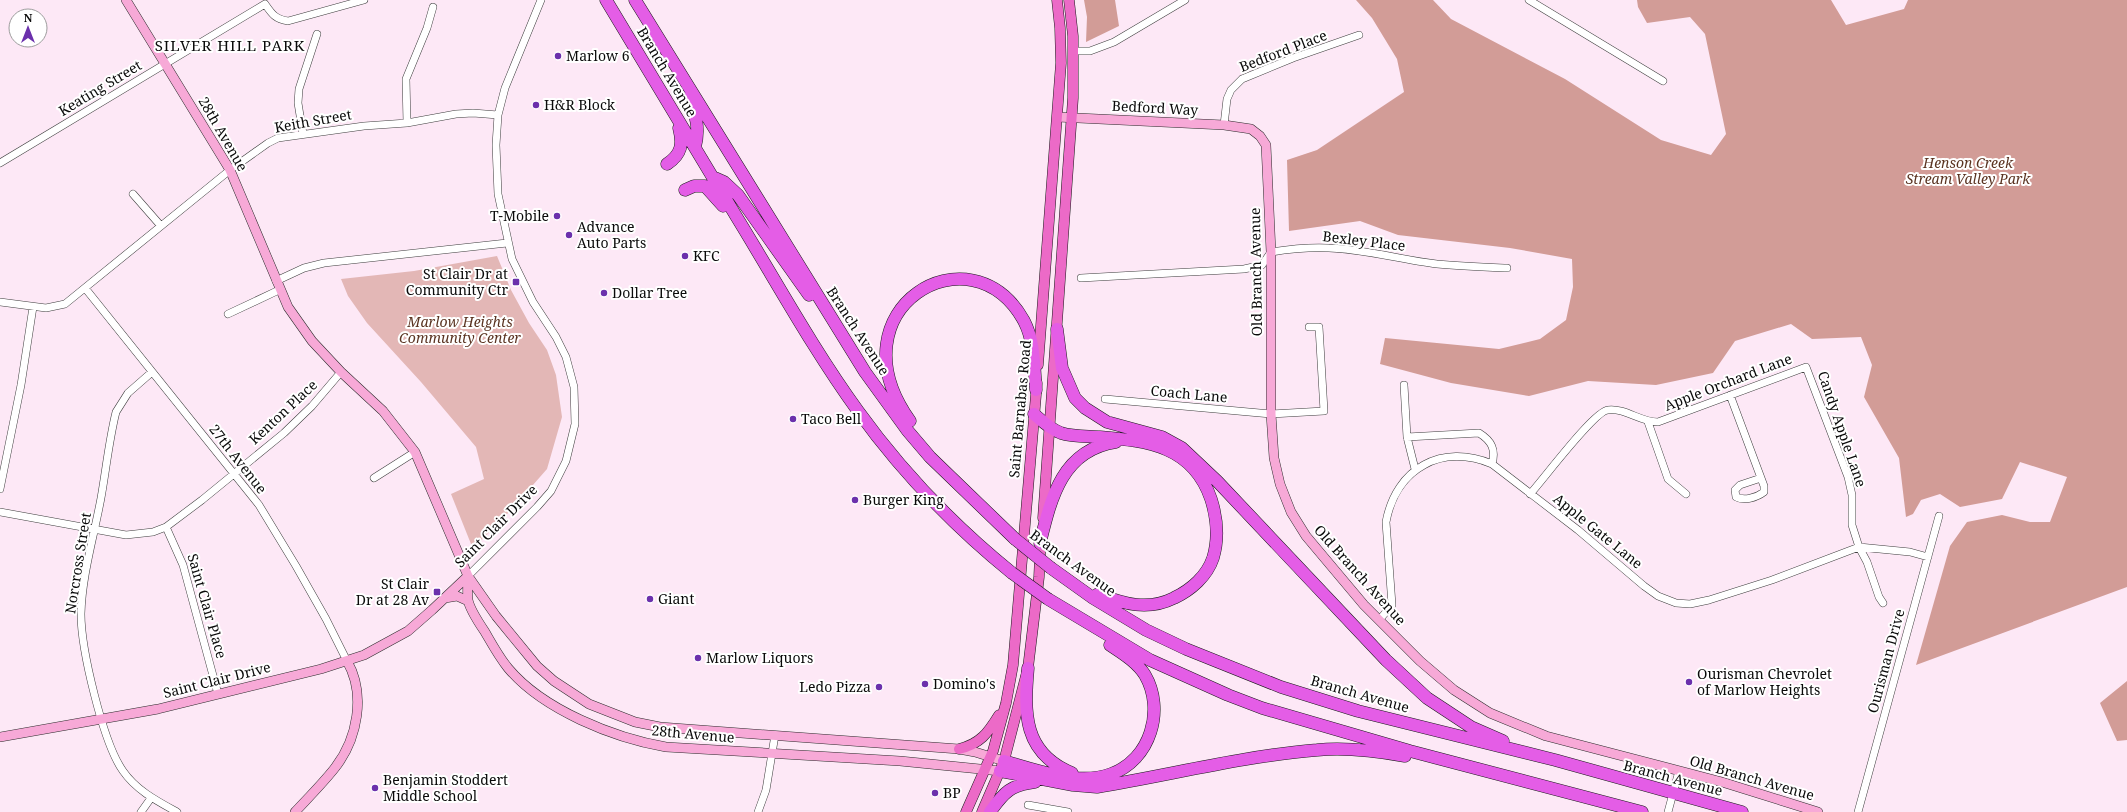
<svg xmlns="http://www.w3.org/2000/svg" width="2127" height="812" viewBox="0 0 2127 812" font-family="'Noto Serif',serif">
<style>
.green{fill:#e3b7b6}
.forest{fill:#d29c97}
.lines{fill:none;stroke-linecap:round;stroke-linejoin:round}
.street-casing{stroke:#3d3d3d;stroke-width:8}
.secondary-casing{stroke:#2c2c2c;stroke-width:10}
.primary-casing{stroke:#1b1b1b;stroke-width:11}
.highway-casing{stroke:#1b1b1b;stroke-width:13}
.street{stroke:#fff;stroke-width:7}
.secondary{stroke:#f7a9d7;stroke-width:9}
.primary{stroke:#ec6ac7;stroke-width:10}
.highway{stroke:#e45de6;stroke-width:12}
.highway-bridge-casing{stroke:#1b1b1b;stroke-width:13;stroke-linecap:butt}
.highway-bridge{stroke:#e45de6;stroke-width:12}
.poi-dot{fill:#6b30ac;stroke:#fff;stroke-width:1.5}
.labels{text-anchor:middle;stroke-width:4;stroke-linejoin:round;paint-order:stroke}
.street-label{font-size:14px;fill:#0a0a0a;stroke:#fff}
.poi-label{font-size:14px;fill:#0a0a0a;stroke:#fff;text-anchor:start}
.park-label{font-size:14px;font-style:italic;fill:#5a3321;stroke:#fff}
.neighbourhood-label{font-size:15px;letter-spacing:1px;fill:#0a0a0a;stroke:#fff}
</style>
<rect width="100%" height="100%" fill="#fde8f6"/>
<path class="green" d="M497 256 511 290 529 323 547 350 556 375 562 417 547 469 511 510 473 549 451 494 484 479 476 447 421 382 367 323 348 296 341 279 414 271Z"/>
<path class="forest" d="M1084 0H1115L1119 26 1086 42 1087 17Z
M1356 0H1433L1451 19 1565 79 1661 140 1711 155 1726 134 1705 34 1690 17 1647 23 1638 7 1637 0H1831L1846 25 1904 9 1908 0H2127V587L1916 665 1950 546 1967 522 2002 515 2030 522H2050L2067 477 2020 462 2002 499 1960 507 1940 494 1921 500 1913 514 1906 517 1899 458 1864 397 1872 365 1861 337 1812 339 1791 324 1735 341 1713 373 1656 385 1588 381 1529 396 1451 383 1380 364 1385 338 1499 349 1540 339 1566 320 1573 287 1572 259 1510 248 1398 235 1360 221 1289 231 1287 160 1317 150 1404 92 1397 59 1372 18Z
M2127 681V740L2117 741 2100 703Z"/>
<g class="lines">
<g class="street-casing">
<path id="street" d="M1529 0 1663 81
M1073 51H1090L1114 42 1185 0
M407 123 406 79 427 28 433 7
M1224 125 1227 99 1231 90 1242 79 1293 58 1359 35
M303 134 298 103 299 89 317 34
M0 163 265 4C272 14 275 19 288 21L364 0
M133 194 161 226
M1081 278 1244 269 1262 265 1271 252C1290 249 1310 247 1329 248 1365 249 1401 260 1437 264 1460 266 1484 267 1507 268
M276 281 304 268 324 263 507 243
M85 288 259 505 296 566 326 619 347 661
M0 302 46 308 65 304 230 170 268 143 278 138 364 126 407 123 456 114 473 113 498 115
M228 314 279 290
M152 372 128 393 116 412C109 440 106 470 101 498 94 536 82 575 81 614 81 649 103 743 123 771 136 790 157 801 177 812
M1404 385 1407 437 1415 469
M1730 395 1764 486V492C1756 498 1744 501 1736 497L1735 490 1740 485 1761 478
M1105 399 1271 414 1324 411 1319 327H1309
M1648 422 1668 479 1686 494
M1407 437 1479 433C1492 441 1496 450 1492 464
M374 478 415 452
M0 489 21 385 33 307
M1530 494C1543 480 1594 411 1608 410 1626 408 1640 422 1658 422L1806 367 1848 477 1852 495V525L1859 547 1867 562 1879 597 1883 603
M0 512 126 535 153 532 166 527 202 500 284 433 312 406 341 372
M166 527 183 565 218 694
M468 576 537 507 551 491 566 461 575 424 574 387 566 357 556 337 533 302 512 259 498 194 496 145 498 115 505 88 541 0
M1380 619 1392 605 1386 522C1396 468 1442 443 1492 464L1578 530 1644 586 1658 596 1676 603 1690 604 1709 600 1772 580 1859 547 1910 552 1928 557
M1028 805 1068 812
M141 812 151 798
M758 812 766 790 775 735
M1668 812 1679 771
M1858 812 1939 516"/>
</g>
<g class="secondary-casing">
<path id="secondary" d="M126 0 230 170 288 307 312 341 341 372 383 411 415 452 468 576 496 616 537 666 554 681 589 704 635 722 660 727 959 749 975 752 1004 761
M1057 117 1224 125 1251 129 1260 136 1266 145 1271 252V414L1274 458 1280 484 1291 512 1306 536 1364 605 1420 661 1454 690 1490 713 1546 736 1722 782 1818 812
M468 576C468 583 467 592 468 600 470 610 479 623 485 632 492 644 499 657 508 668 543 710 614 738 666 747L900 761 1000 771
M445 598 457 596 468 601
M0 737 158 709 321 669 364 655 408 631 432 610 468 576
M295 812C308 798 322 784 334 769 358 739 366 694 347 661"/>
</g>
<g class="primary-casing">
<path id="primary" d="M1038 365 1061 63 1060 28 1057 0
M1043 518 1073 98V36L1069 0
M959 749C980 744 988 733 999 715
M966 812 993 751 1006 703 1013 665 1037 383
M982 812 1004 761 1028 668 1039 577 1041 536"/>
</g>
<g class="highway-casing">
<path id="highway" d="M606 0C649 72 693 144 736 216 776 281 813 349 858 411 902 472 954 526 1012 573
M635 0 865 372 907 430 930 457 1015 539
M688 98C696 114 700 128 695 147
M667 164C682 154 683 144 679 128
M715 178 724 182 738 195 809 295
M685 190 694 186H705L723 206
M1057 329 1062 368 1075 398 1085 408 1107 422 1162 437 1182 448 1217 481 1386 660 1427 698 1471 727 1503 741
M1034 414C1042 421 1050 429 1061 433 1073 437 1088 436 1100 437 1148 441 1193 446 1211 499 1217 518 1219 538 1213 558 1207 576 1191 590 1174 598 1148 611 1124 604 1098 594
M910 421C830 309 971 225 1024 321 1035 342 1034 367 1036 390
M1040 543C1051 498 1062 450 1116 442
M1051 568 1093 598 1146 630 1186 649 1281 687 1358 711 1555 760 1742 812
M1048 599 1150 660 1228 695 1262 708 1410 751 1642 812
M1028 668C1024 713 1023 753 1072 773
M1004 761C1036 770 1078 786 1111 774 1151 760 1165 709 1145 675 1137 662 1122 653 1110 645
M1000 771 1073 785 1097 787C1170 775 1243 756 1317 750 1346 747 1377 751 1405 756
M990 812C1004 792 1011 785 1035 782"/>
</g>
<use href="#street" class="street"/>
<use href="#secondary" class="secondary"/>
<use href="#primary" class="primary"/>
<use href="#highway" class="highway"/>
<g class="highway-bridge-casing">
<path id="highway-bridge" d="M1015 539 1051 568
M1012 573 1048 599"/>
</g>
<use href="#highway-bridge" class="highway-bridge"/>
</g>
<g class="poi-dot">
<circle cx="558" cy="56" r="4"/>
<circle cx="536" cy="105" r="4"/>
<circle cx="557" cy="216" r="4"/>
<circle cx="569" cy="235" r="4"/>
<circle cx="685" cy="256" r="4"/>
<rect x="512" y="278" width="8" height="8" rx="2"/>
<circle cx="604" cy="293" r="4"/>
<circle cx="793" cy="419" r="4"/>
<circle cx="855" cy="500" r="4"/>
<rect x="433" y="588" width="8" height="8" rx="2"/>
<circle cx="650" cy="599" r="4"/>
<circle cx="698" cy="658" r="4"/>
<circle cx="1689" cy="682" r="4"/>
<circle cx="925" cy="684" r="4"/>
<circle cx="879" cy="687" r="4"/>
<circle cx="375" cy="788" r="4"/>
<circle cx="935" cy="793" r="4"/>
</g>
<g class="labels">
<g class="street-label">
<text transform="translate(1283 51) rotate(-21)" y="5">Bedford Place</text>
<text transform="translate(667 72) rotate(59)" y="5">Branch Avenue</text>
<text transform="translate(100 88) rotate(-31)" y="5">Keating Street</text>
<text transform="translate(1155 108) rotate(3)" y="5">Bedford Way</text>
<text transform="translate(313 121) rotate(-10)" y="5">Keith Street</text>
<text transform="translate(223 134) rotate(60)" y="5">28th Avenue</text>
<text transform="translate(1364 241) rotate(7)" y="5">Bexley Place</text>
<text transform="translate(1256 272) rotate(-91)" y="5">Old Branch Avenue</text>
<text transform="translate(858 331) rotate(57)" y="5">Branch Avenue</text>
<text transform="translate(1728 382) rotate(-21)" y="5">Apple Orchard Lane</text>
<text transform="translate(1189 394) rotate(5)" y="5">Coach Lane</text>
<text transform="translate(1020 409) rotate(-85)" y="5">Saint Barnabas Road</text>
<text transform="translate(283 412) rotate(-43)" y="5">Kenton Place</text>
<text transform="translate(1842 429) rotate(71)" y="5">Candy Apple Lane</text>
<text transform="translate(238 459) rotate(52)" y="5">27th Avenue</text>
<text transform="translate(496 526) rotate(-45)" y="5">Saint Clair Drive</text>
<text transform="translate(1598 531) rotate(39)" y="5">Apple Gate Lane</text>
<text transform="translate(78 563) rotate(-81)" y="5">Norcross Street</text>
<text transform="translate(1073 563) rotate(36)" y="5">Branch Avenue</text>
<text transform="translate(1360 575) rotate(48)" y="5">Old Branch Avenue</text>
<text transform="translate(207 606) rotate(74)" y="5">Saint Clair Place</text>
<text transform="translate(1886 661) rotate(-75)" y="5">Ourisman Drive</text>
<text transform="translate(217 680) rotate(-14)" y="5">Saint Clair Drive</text>
<text transform="translate(1360 694) rotate(16)" y="5">Branch Avenue</text>
<text transform="translate(693 734) rotate(5)" y="5">28th Avenue</text>
<text transform="translate(1673 778) rotate(15)" y="5">Branch Avenue</text>
<text transform="translate(1752 778) rotate(16)" y="5">Old Branch Avenue</text>
</g>
<g class="poi-label">
<text x="566" y="61">Marlow 6</text>
<text x="544" y="110">H&amp;R Block</text>
<text x="549" y="221" text-anchor="end">T-Mobile</text>
<text x="577" y="232">Advance<tspan x="577" dy="16">Auto Parts</tspan></text>
<text x="693" y="261">KFC</text>
<text x="508" y="279" text-anchor="end">St Clair Dr at<tspan x="508" dy="16">Community Ctr</tspan></text>
<text x="612" y="298">Dollar Tree</text>
<text x="801" y="424">Taco Bell</text>
<text x="863" y="505">Burger King</text>
<text x="429" y="589" text-anchor="end">St Clair<tspan x="429" dy="16">Dr at 28 Av</tspan></text>
<text x="658" y="604">Giant</text>
<text x="706" y="663">Marlow Liquors</text>
<text x="1697" y="679">Ourisman Chevrolet<tspan x="1697" dy="16">of Marlow Heights</tspan></text>
<text x="933" y="689">Domino's</text>
<text x="871" y="692" text-anchor="end">Ledo Pizza</text>
<text x="383" y="785">Benjamin Stoddert<tspan x="383" dy="16">Middle School</tspan></text>
<text x="943" y="798">BP</text>
</g>
<g class="park-label">
<text x="1968" y="168">Henson Creek<tspan x="1968" dy="16">Stream Valley Park</tspan></text>
<text x="460" y="327">Marlow Heights<tspan x="460" dy="16">Community Center</tspan></text>
</g>
<g class="neighbourhood-label">
<text x="230" y="51">SILVER HILL PARK</text>
</g>
</g>
<g transform="translate(28 28)"><circle r="19" fill="#ffffff" stroke="#9d9d9d"/>
<path d="M0-3L7 15L0 10L-7 15Z" fill="#6b30ac"/>
<text y="-6" font-size="11" font-weight="bold" text-anchor="middle" fill="#0a0a0a">N</text>
</g>
</svg>
